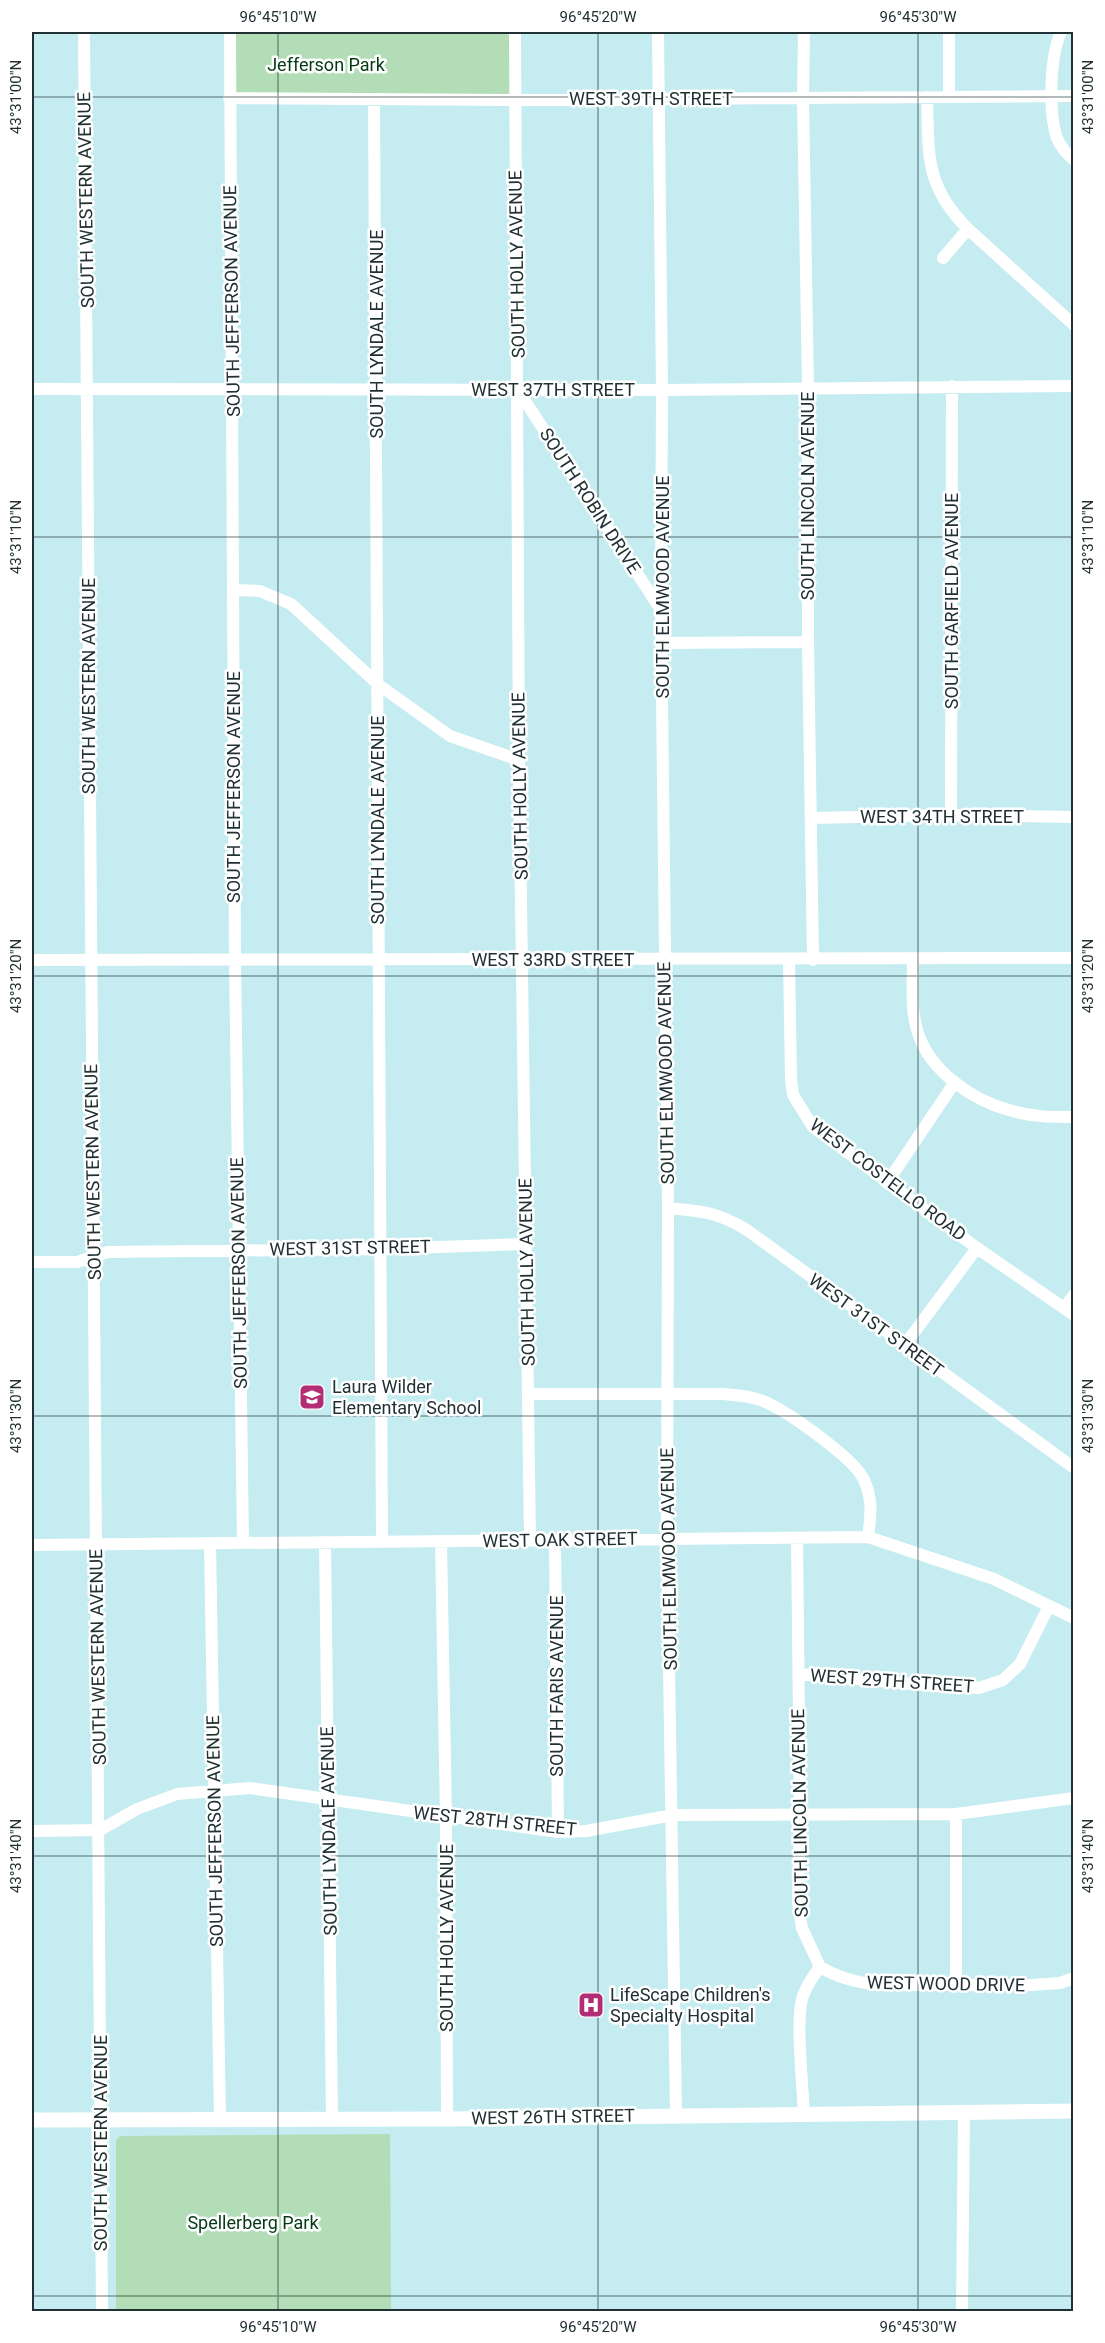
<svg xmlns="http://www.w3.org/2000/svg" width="1105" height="2343" viewBox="0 0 1105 2343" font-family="Roboto,sans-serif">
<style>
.green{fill:#b2ddb6}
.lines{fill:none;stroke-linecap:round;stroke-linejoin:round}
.minor{stroke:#fff;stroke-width:12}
.major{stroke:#fff;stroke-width:15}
.ticks{fill:none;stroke:#213032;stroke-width:1.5;stroke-opacity:0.45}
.labels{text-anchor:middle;stroke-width:5;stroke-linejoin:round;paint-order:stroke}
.park-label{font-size:18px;fill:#023a11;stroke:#fff}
.street-label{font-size:18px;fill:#213032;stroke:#fff}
.poi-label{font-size:18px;fill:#213032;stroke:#fff;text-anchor:start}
.neatline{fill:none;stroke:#213032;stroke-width:2}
.ticks-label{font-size:15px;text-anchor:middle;fill:#213032}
</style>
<rect width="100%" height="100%" fill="#c5ecf0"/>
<path class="green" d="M230 32H515L516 100 229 98Z
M390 2134 391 2311H116V2141L120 2136Z"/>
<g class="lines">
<path class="minor" d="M84 32 102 2312
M230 32 235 960 243 1543
M515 32 519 760 530 1540
M658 32 662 390 661 611 668 1208 667 1539 676 2115
M804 32 803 99 808 387V642L813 960
M1061 32C1050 55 1048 113 1057 138 1060 146 1067 154 1074 160
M927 97C929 155 924 185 968 229L1074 325
M949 97V32
M229 98 516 100 1074 96
M374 99 382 1542
M943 258 968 229
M32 389 662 390 1074 386
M518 390 661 610
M234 590 260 591 291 604 379 685 450 736 519 760
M663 643 808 642
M951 815 952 386
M811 818 951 815 1074 817
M789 959 791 1079 793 1095 813 1127 977 1248 1074 1315
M913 959C913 983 910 1010 918 1033 930 1071 972 1100 1009 1110 1030 1117 1052 1117 1074 1117
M32 960 1074 958
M887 1183 955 1082
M668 1208C702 1211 717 1212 747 1230L1074 1468
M32 1262H77L108 1252 381 1249 526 1244
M1064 1308 1074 1295
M904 1346 977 1248
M529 1394H722C736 1395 750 1396 763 1401 786 1410 852 1457 863 1478 873 1497 871 1516 868 1537
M797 1538 800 1813 798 1903 802 1928 820 1967
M555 1540 558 1832
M441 1541 446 1817 447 2119
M325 1542 332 2120
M210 1543 220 2120
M32 1545 868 1537 994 1579 1074 1618
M799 1674 948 1687 979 1688 1003 1680 1020 1664 1049 1606
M956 1814V1985
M32 1831 100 1830 137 1809 177 1794 250 1788 558 1832 586 1831 673 1815 956 1814 1074 1798
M820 1967C839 1978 856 1982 878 1985H1031L1060 1983 1074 1978
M804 2114C803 2087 795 2018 803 1996 807 1985 813 1976 820 1967
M962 2312 964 2112"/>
<path class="major" d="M32 2120 447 2119 1074 2111"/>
</g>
<path class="ticks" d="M278 32V2312M598 32V2312M918 32V2312M32 97H1074M32 537H1074M32 976H1074M32 1416H1074M32 1856H1074M32 2296H1074"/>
<defs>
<g id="school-square" transform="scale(1.35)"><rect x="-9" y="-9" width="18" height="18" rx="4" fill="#b12d75" stroke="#fff"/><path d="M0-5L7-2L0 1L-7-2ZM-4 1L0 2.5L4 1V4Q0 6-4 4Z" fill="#fff"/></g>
<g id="hospital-square" transform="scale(1.35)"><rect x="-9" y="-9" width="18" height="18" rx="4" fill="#b12d75" stroke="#fff"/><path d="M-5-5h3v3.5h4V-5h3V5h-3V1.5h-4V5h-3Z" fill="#fff"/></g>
</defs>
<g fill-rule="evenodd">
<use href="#school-square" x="312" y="1397"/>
<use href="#hospital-square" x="591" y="2005"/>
</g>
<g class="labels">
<g class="park-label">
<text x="326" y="71">Jefferson Park</text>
<text x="253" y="2229">Spellerberg Park</text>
</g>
<g class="street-label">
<text x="651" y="105">WEST 39TH STREET</text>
<text transform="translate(86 200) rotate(-91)" y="6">SOUTH WESTERN AVENUE</text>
<text transform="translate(517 264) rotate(-91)" y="6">SOUTH HOLLY AVENUE</text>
<text transform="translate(232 301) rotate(-91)" y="6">SOUTH JEFFERSON AVENUE</text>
<text transform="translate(377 334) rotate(-90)" y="6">SOUTH LYNDALE AVENUE</text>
<text x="553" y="396">WEST 37TH STREET</text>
<text transform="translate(808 496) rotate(-90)" y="6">SOUTH LINCOLN AVENUE</text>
<text transform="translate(590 501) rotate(57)" y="6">SOUTH ROBIN DRIVE</text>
<text transform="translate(663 587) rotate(-90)" y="6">SOUTH ELMWOOD AVENUE</text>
<text transform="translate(952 601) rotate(-90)" y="6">SOUTH GARFIELD AVENUE</text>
<text transform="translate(89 686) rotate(-90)" y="6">SOUTH WESTERN AVENUE</text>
<text transform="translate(520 786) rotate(-91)" y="6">SOUTH HOLLY AVENUE</text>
<text transform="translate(234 787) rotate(-90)" y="6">SOUTH JEFFERSON AVENUE</text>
<text x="942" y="823">WEST 34TH STREET</text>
<text transform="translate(378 820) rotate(-90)" y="6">SOUTH LYNDALE AVENUE</text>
<text x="553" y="966">WEST 33RD STREET</text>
<text transform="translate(666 1073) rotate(-91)" y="6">SOUTH ELMWOOD AVENUE</text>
<text transform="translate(93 1172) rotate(-91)" y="6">SOUTH WESTERN AVENUE</text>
<text transform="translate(888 1180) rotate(37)" y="6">WEST COSTELLO ROAD</text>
<text transform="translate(350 1248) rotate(-1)" y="6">WEST 31ST STREET</text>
<text transform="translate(527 1272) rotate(-91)" y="6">SOUTH HOLLY AVENUE</text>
<text transform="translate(239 1273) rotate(-91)" y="6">SOUTH JEFFERSON AVENUE</text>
<text transform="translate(876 1325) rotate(36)" y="6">WEST 31ST STREET</text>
<text transform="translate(560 1540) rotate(-1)" y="6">WEST OAK STREET</text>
<text transform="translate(669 1559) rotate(-91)" y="6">SOUTH ELMWOOD AVENUE</text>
<text transform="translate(98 1657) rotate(-91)" y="6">SOUTH WESTERN AVENUE</text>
<text transform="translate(892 1681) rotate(4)" y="6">WEST 29TH STREET</text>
<text transform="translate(557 1686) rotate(-90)" y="6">SOUTH FARIS AVENUE</text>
<text transform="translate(800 1813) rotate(-91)" y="6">SOUTH LINCOLN AVENUE</text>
<text transform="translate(495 1821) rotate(6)" y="6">WEST 28TH STREET</text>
<text transform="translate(215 1831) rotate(-91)" y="6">SOUTH JEFFERSON AVENUE</text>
<text transform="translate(329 1831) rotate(-91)" y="6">SOUTH LYNDALE AVENUE</text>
<text transform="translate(447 1938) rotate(-90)" y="6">SOUTH HOLLY AVENUE</text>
<text transform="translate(946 1984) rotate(1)" y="6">WEST WOOD DRIVE</text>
<text transform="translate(553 2117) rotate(-1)" y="6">WEST 26TH STREET</text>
<text transform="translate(101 2143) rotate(-90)" y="6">SOUTH WESTERN AVENUE</text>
</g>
<g class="poi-label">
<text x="332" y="1393">Laura Wilder<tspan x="332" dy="21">Elementary School</tspan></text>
<text x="610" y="2001">LifeScape Children's<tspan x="610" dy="21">Specialty Hospital</tspan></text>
</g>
</g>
<rect width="1105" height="2343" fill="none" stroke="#ffffff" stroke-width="66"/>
<rect x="33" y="33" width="1039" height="2277" class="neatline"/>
<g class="ticks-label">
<text x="278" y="22">96°45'10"W</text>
<text x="598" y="22">96°45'20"W</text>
<text x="918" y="22">96°45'30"W</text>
<text transform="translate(1088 97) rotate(-90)" y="5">43°31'00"N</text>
<text transform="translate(16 97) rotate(-90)" y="5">43°31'00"N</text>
<text transform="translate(1088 537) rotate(-90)" y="5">43°31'10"N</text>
<text transform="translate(16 537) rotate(-90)" y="5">43°31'10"N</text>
<text transform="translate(16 976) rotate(-90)" y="5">43°31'20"N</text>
<text transform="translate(1088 976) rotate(-90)" y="5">43°31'20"N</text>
<text transform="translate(16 1416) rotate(-90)" y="5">43°31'30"N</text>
<text transform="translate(1088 1416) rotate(-90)" y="5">43°31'30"N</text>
<text transform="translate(16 1856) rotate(-90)" y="5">43°31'40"N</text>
<text transform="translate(1088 1856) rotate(-90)" y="5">43°31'40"N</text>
<text x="278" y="2332">96°45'10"W</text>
<text x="598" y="2332">96°45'20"W</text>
<text x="918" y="2332">96°45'30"W</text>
</g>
</svg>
